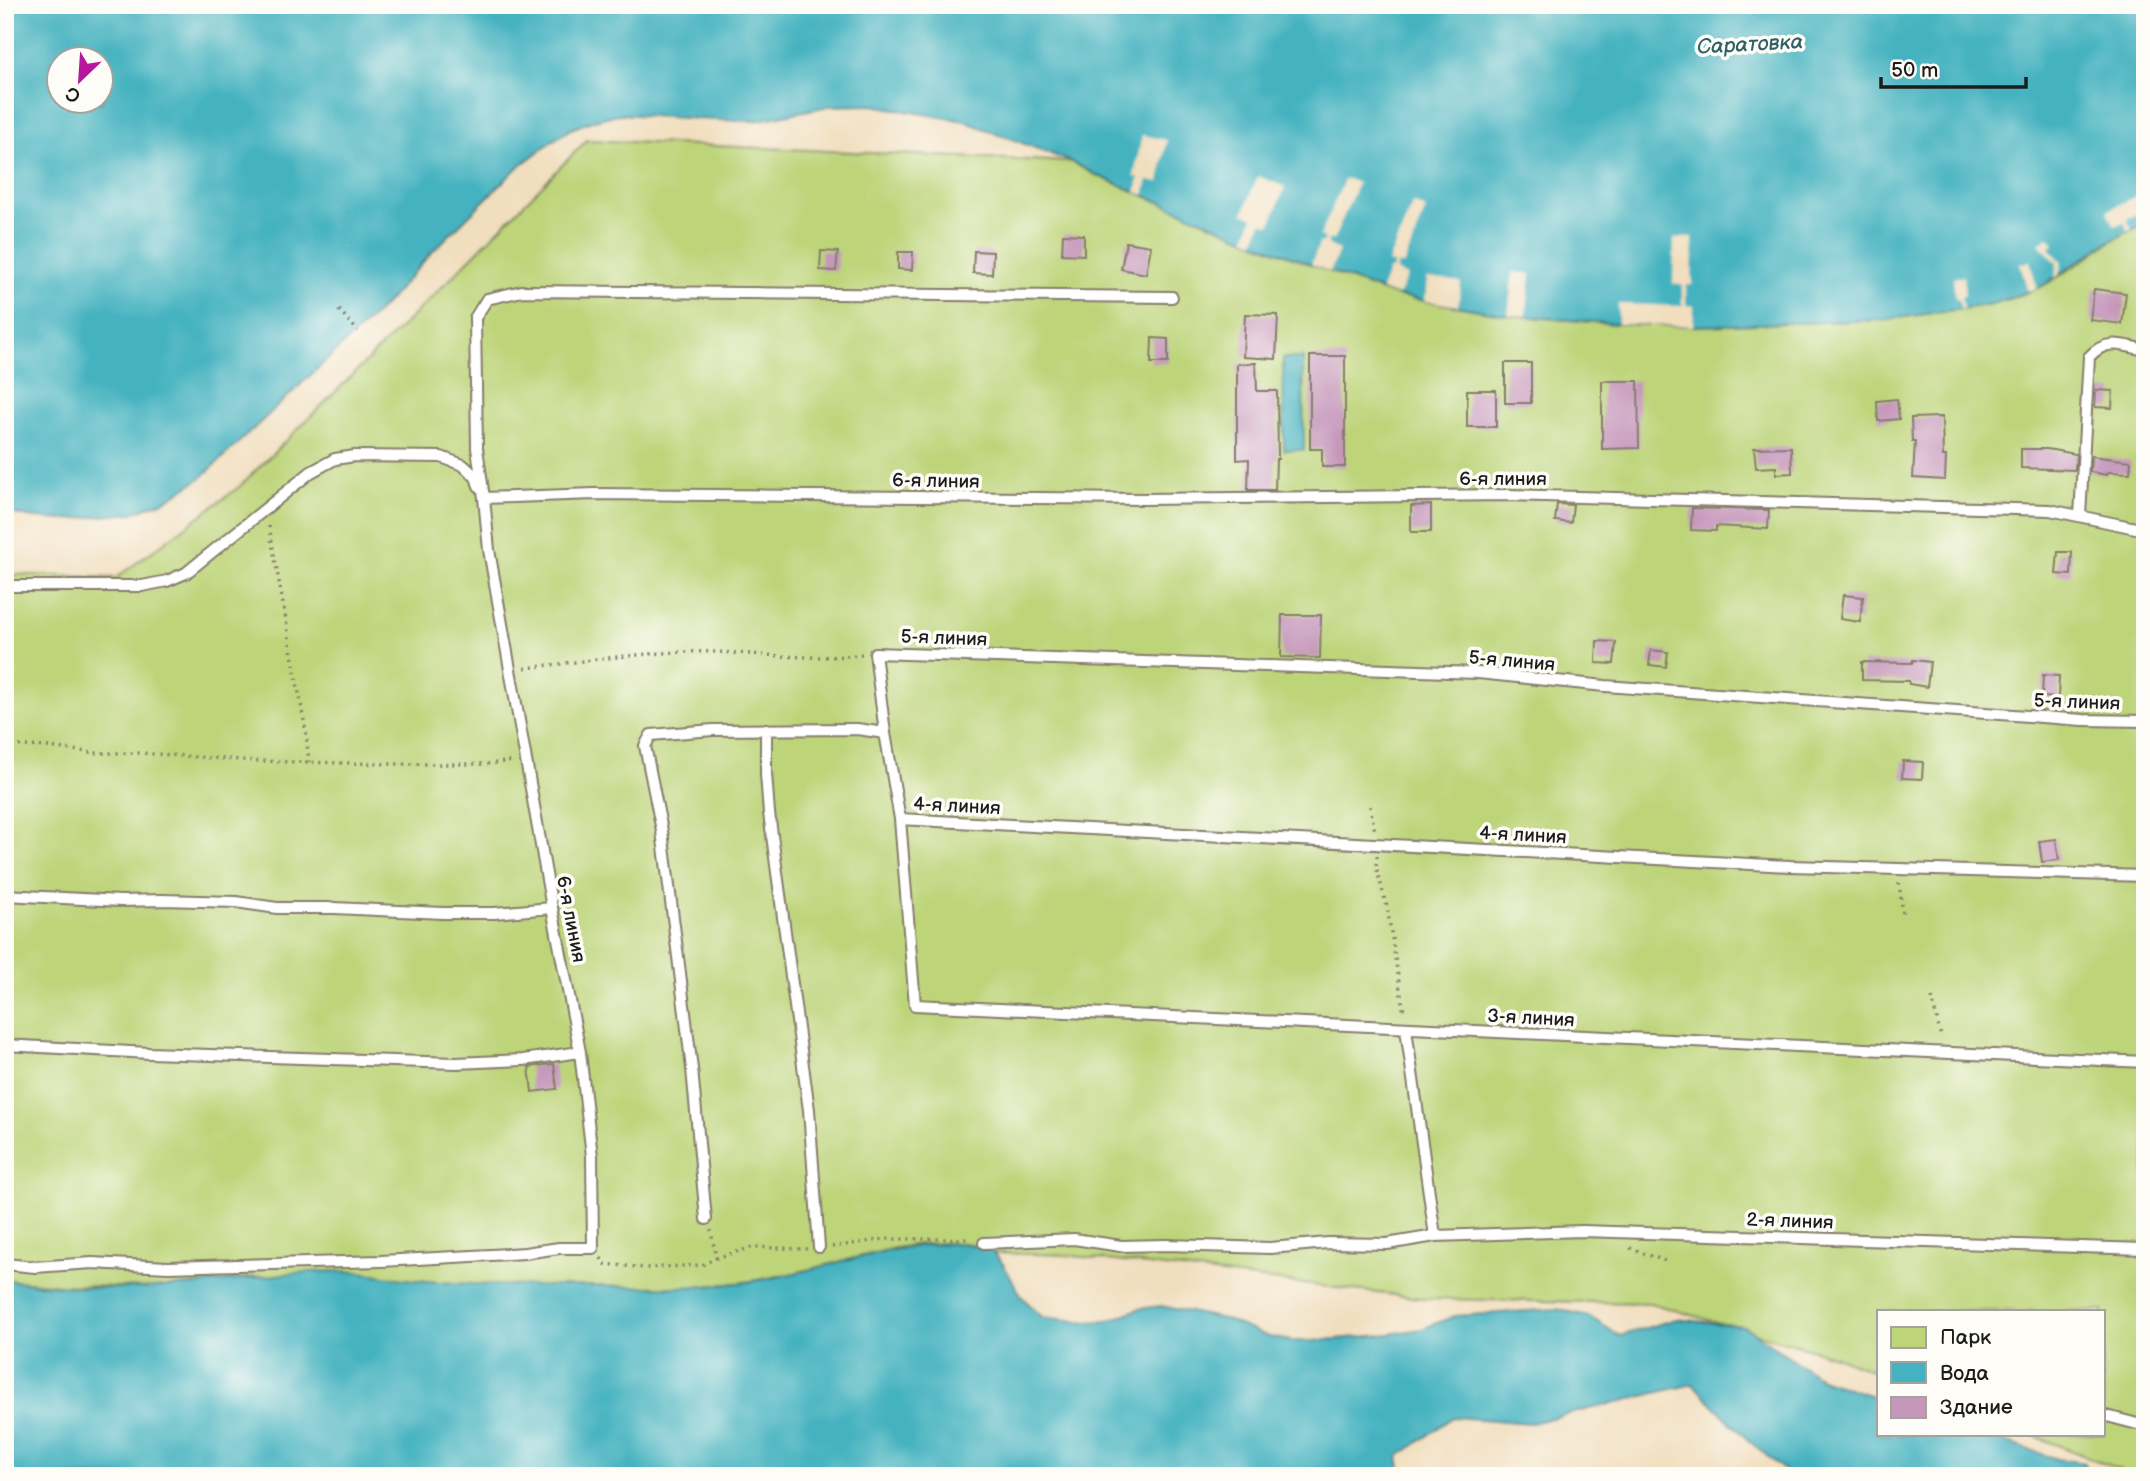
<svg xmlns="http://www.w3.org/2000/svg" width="2150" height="1481" viewBox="0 0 2150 1481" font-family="'Balsamiq Sans',sans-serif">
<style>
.green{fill:#bdd479;stroke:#6c784a;stroke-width:2}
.water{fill:#44b2c0;stroke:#30676e;stroke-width:2;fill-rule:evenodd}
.pier{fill:#f1debe}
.building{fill:#c697bb}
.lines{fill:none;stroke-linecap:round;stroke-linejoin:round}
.lane-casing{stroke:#867d6d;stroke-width:14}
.path{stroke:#867d6d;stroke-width:3.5;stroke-dasharray:2 5;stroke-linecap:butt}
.lane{stroke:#fff;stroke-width:10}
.labels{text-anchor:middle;stroke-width:7;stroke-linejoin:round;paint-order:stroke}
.street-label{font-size:19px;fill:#1c1c1c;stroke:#fdfcf7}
.water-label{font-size:21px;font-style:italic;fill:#2e6066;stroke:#fdfcf7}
</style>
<rect width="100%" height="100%" fill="#fdfcf7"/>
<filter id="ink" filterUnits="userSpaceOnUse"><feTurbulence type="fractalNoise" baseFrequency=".0143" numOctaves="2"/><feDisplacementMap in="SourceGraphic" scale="14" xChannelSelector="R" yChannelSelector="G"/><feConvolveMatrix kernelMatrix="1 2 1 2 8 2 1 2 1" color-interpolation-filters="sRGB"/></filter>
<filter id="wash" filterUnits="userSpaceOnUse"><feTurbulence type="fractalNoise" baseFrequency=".00686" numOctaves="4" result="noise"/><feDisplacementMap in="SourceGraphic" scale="28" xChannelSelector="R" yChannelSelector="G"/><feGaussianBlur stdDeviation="1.57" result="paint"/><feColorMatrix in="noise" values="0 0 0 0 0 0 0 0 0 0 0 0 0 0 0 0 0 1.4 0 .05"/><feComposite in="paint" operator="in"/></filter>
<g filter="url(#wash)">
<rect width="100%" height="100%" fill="#f1debe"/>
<path class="green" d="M587 140 1072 162 1094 174 1254 242 1365 285 1398 296 1508 315 1618 324 1693 326 1884 320 1980 306C2001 302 2024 295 2042 286 2078 268 2107 239 2145 223V1476H2135L2030 1434H2103V1311H1879V1373L1835 1356 1650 1303 1427 1299 1066 1255 994 1253 969 1244 956 1243 919 1244 895 1248 795 1273 741 1283 679 1288 493 1286 403 1279 358 1272 254 1277 200 1284 152 1288 62 1285 5 1280V574L116 578 239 487 442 287Z"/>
<path class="water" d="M5 5H2145V223L2103 245 2042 286 1996 303 1980 306 1884 320 1693 326 1618 324 1508 315 1398 296 1365 285 1254 242 1094 174 1072 162 964 121 872 105 829 106 755 121 716 120 619 114 594 120 571 129 552 141 517 168 430 254 383 307 201 478 164 501 132 513 64 520 34 518 5 512ZM60 60H102V102H60Z
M1283 358H1303L1304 450H1284Z
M956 1243 969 1244 992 1251 1003 1264 1022 1297 1042 1317 1086 1322 1108 1321 1138 1309 1161 1306 1224 1319 1269 1337 1291 1341H1313L1382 1335 1422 1329 1455 1316 1557 1309 1588 1316 1620 1336 1676 1319 1744 1326 1823 1380 1879 1398V1434H1981L2057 1459 2084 1463 2087 1476H1791L1748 1440 1693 1384 1531 1423 1453 1417 1398 1457 1402 1476H5V1280C67 1289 139 1291 200 1284 252 1279 307 1268 358 1272 374 1273 390 1278 405 1279 471 1286 536 1286 601 1286 647 1287 692 1289 738 1283 812 1275 881 1244 956 1243Z"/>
<path class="pier" d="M1142 135 1167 140 1159 182 1148 180 1144 195 1136 192 1139 178 1134 176Z
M1258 176 1285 187 1270 225 1262 222 1254 242 1245 238 1253 218 1243 213Z
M1345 178 1358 183 1333 241 1329 239 1327 244 1339 250 1330 272 1311 264 1320 242 1323 243 1325 238 1320 236Z
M2136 196 2142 211 2127 219 2132 229 2128 232 2124 222 2114 226 2107 211Z
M1413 203 1426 209 1403 266 1398 264 1396 271 1407 276 1398 296 1381 290 1389 269 1392 270 1394 265 1388 262Z
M2048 237 2054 243 2049 248 2062 262 2059 275 2055 278 2057 263 2039 244Z
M1674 238H1693L1692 285H1686V305L1694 306 1693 326 1618 324V304L1682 306V284H1673Z
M2030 261 2037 288 2028 291 2020 264Z
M1513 272 1531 274 1526 316 1508 315Z
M1963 276 1965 295 1961 297 1964 308 1961 309 1958 298H1955L1953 278Z
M1427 278 1461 282 1458 306 1425 301Z"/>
<g id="blocks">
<path class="building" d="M1063 234 1084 235V255L1062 254Z
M1126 242 1151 246 1146 274 1121 269Z
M821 251 838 252 836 271 820 270Z
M974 251 993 252 992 274 973 273Z
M898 252H913L912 270 898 269Z
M2094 289 2126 293 2122 324 2090 320Z
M1245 314 1278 315 1276 359 1243 357Z
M1152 338 1168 339V363H1151Z
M1310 356H1345V467H1322V449H1310Z
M1256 363 1257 391H1277L1278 459H1276L1275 490H1248L1249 459 1237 460V364Z
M1505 363H1531V403H1505Z
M1602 381H1638L1639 448 1602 449Z
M1467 390H1496V427H1467Z
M2096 390 2113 391 2112 408 2095 407Z
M1897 399 1899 419 1878 421 1877 401Z
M1942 417 1943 456H1946L1945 480 1913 478 1915 441H1912L1911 418Z
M1791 447 1792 473 1776 474V467L1756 468 1754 448Z
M2021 449H2047L2076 454 2075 470 2021 468Z
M2091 456 2131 461 2130 473 2107 472V475L2090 472Z
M1557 504 1573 505 1571 523 1555 521Z
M1431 505V532H1411V506Z
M1692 508 1769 510 1768 529 1716 526V531L1691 530Z
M2058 552H2072L2071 575 2056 574Z
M1843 595 1863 597 1860 622 1840 619Z
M1282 615H1321L1320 658 1281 657Z
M1597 641 1616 642 1614 664 1596 663Z
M1651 650 1668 652 1666 667 1649 665Z
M1913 660 1930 662 1927 687 1909 684V681L1862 680V662L1912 663Z
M2043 675 2059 676 2058 698 2042 697Z
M1903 761 1923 762 1922 779 1902 778Z
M2056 839 2059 860 2042 862 2039 841Z
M554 1064 557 1089 532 1092 529 1067Z"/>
</g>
</g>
<g filter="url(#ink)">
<use href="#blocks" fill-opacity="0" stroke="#867d6d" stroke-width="2"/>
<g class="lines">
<g class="lane-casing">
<path id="lane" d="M484 498 477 448 475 318 487 299 522 291 1172 297
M2080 516 2089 357C2106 338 2122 345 2145 350
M5 586H142L167 581 186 573 311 472 335 459 355 456 441 457 463 465 476 477 479 486
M2145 721 2083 720 1605 686 1478 673 875 653 885 733 900 819 915 1005 2145 1062
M766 729V774L769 813 809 1110 819 1247
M900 819 1790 866 2145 876
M5 895 121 901 162 900 236 902 277 908H334L443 913H494L552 908
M1406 1029 1435 1236
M5 1045 149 1053 456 1063 523 1060 580 1052
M706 1219 692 1069 676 941 662 831 645 746 651 735 713 730 857 729 885 733
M984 1243 1074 1239 1121 1246 1166 1245 1270 1248 1328 1243 1387 1244 1435 1236 1582 1231 2145 1249
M5 1264 35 1267 92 1263 168 1267 381 1261 525 1253 559 1248H593L592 1156 580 1052 552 908 489 550 484 498 594 494 1144 499 1507 495 2050 510 2145 530
M2103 1415 2145 1426"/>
</g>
<path class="path" d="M339 310 358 331
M269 526 306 732 309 762
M525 668C588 661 653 650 717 652 764 654 816 661 862 654
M5 745 49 747 95 753H141L255 761 391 764H487L513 761
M1370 806 1375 831
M1377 856 1376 866 1387 907 1404 1014
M1899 883 1903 914
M1932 998 1941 1037
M832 1247 885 1239H970
M1630 1248 1665 1261
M601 1258 605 1264 645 1268 702 1265 716 1258 711 1230
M716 1258 753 1247 807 1249"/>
<use href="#lane" class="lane"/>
</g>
</g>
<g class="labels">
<g class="street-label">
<text x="1503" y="485">6-я линия</text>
<text transform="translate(936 480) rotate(1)" y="7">6-я линия</text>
<text transform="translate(944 637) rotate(2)" y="7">5-я линия</text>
<text transform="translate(1512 660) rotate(5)" y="7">5-я линия</text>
<text transform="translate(2077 701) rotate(2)" y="7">5-я линия</text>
<text transform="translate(957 805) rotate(3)" y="7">4-я линия</text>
<text transform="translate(1523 834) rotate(3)" y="7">4-я линия</text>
<text transform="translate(572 919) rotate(79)" y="7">6-я линия</text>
<text transform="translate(1531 1017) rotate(3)" y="7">3-я линия</text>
<text transform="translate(1790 1220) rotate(2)" y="7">2-я линия</text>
</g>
<g class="water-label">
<text transform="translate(1750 44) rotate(-3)" y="7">Саратовка</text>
</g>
</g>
<rect width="2150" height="1481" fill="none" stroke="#fdfcf7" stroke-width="28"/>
<rect x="1877" y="1310" width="228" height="126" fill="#fdfcf7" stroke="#a3a29f" stroke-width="2"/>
<rect x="1891" y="1327" width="35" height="21" fill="#bdd479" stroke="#a3a29f" stroke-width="2"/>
<text x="1940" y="1344" font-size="21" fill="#1c1c1c">Парк</text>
<rect x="1891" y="1362" width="35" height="21" fill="#44b2c0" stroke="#a3a29f" stroke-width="2"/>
<text x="1940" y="1380" font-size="21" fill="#1c1c1c">Вода</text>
<rect x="1891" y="1397" width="35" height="21" fill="#c697bb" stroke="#a3a29f" stroke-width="2"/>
<text x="1940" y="1414" font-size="21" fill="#1c1c1c">Здание</text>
<g transform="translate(80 80) rotate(205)"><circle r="33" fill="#fdfcf7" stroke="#a3a29f" stroke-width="2"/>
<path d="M0-5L12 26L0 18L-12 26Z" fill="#b5179e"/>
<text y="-10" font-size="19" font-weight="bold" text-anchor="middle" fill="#1c1c1c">С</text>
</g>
<path d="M1881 77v10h145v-10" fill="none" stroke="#1c1c1c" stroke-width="3.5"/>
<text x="1891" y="77" font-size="21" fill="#1c1c1c" stroke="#fdfcf7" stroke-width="5" paint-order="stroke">50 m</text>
</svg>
